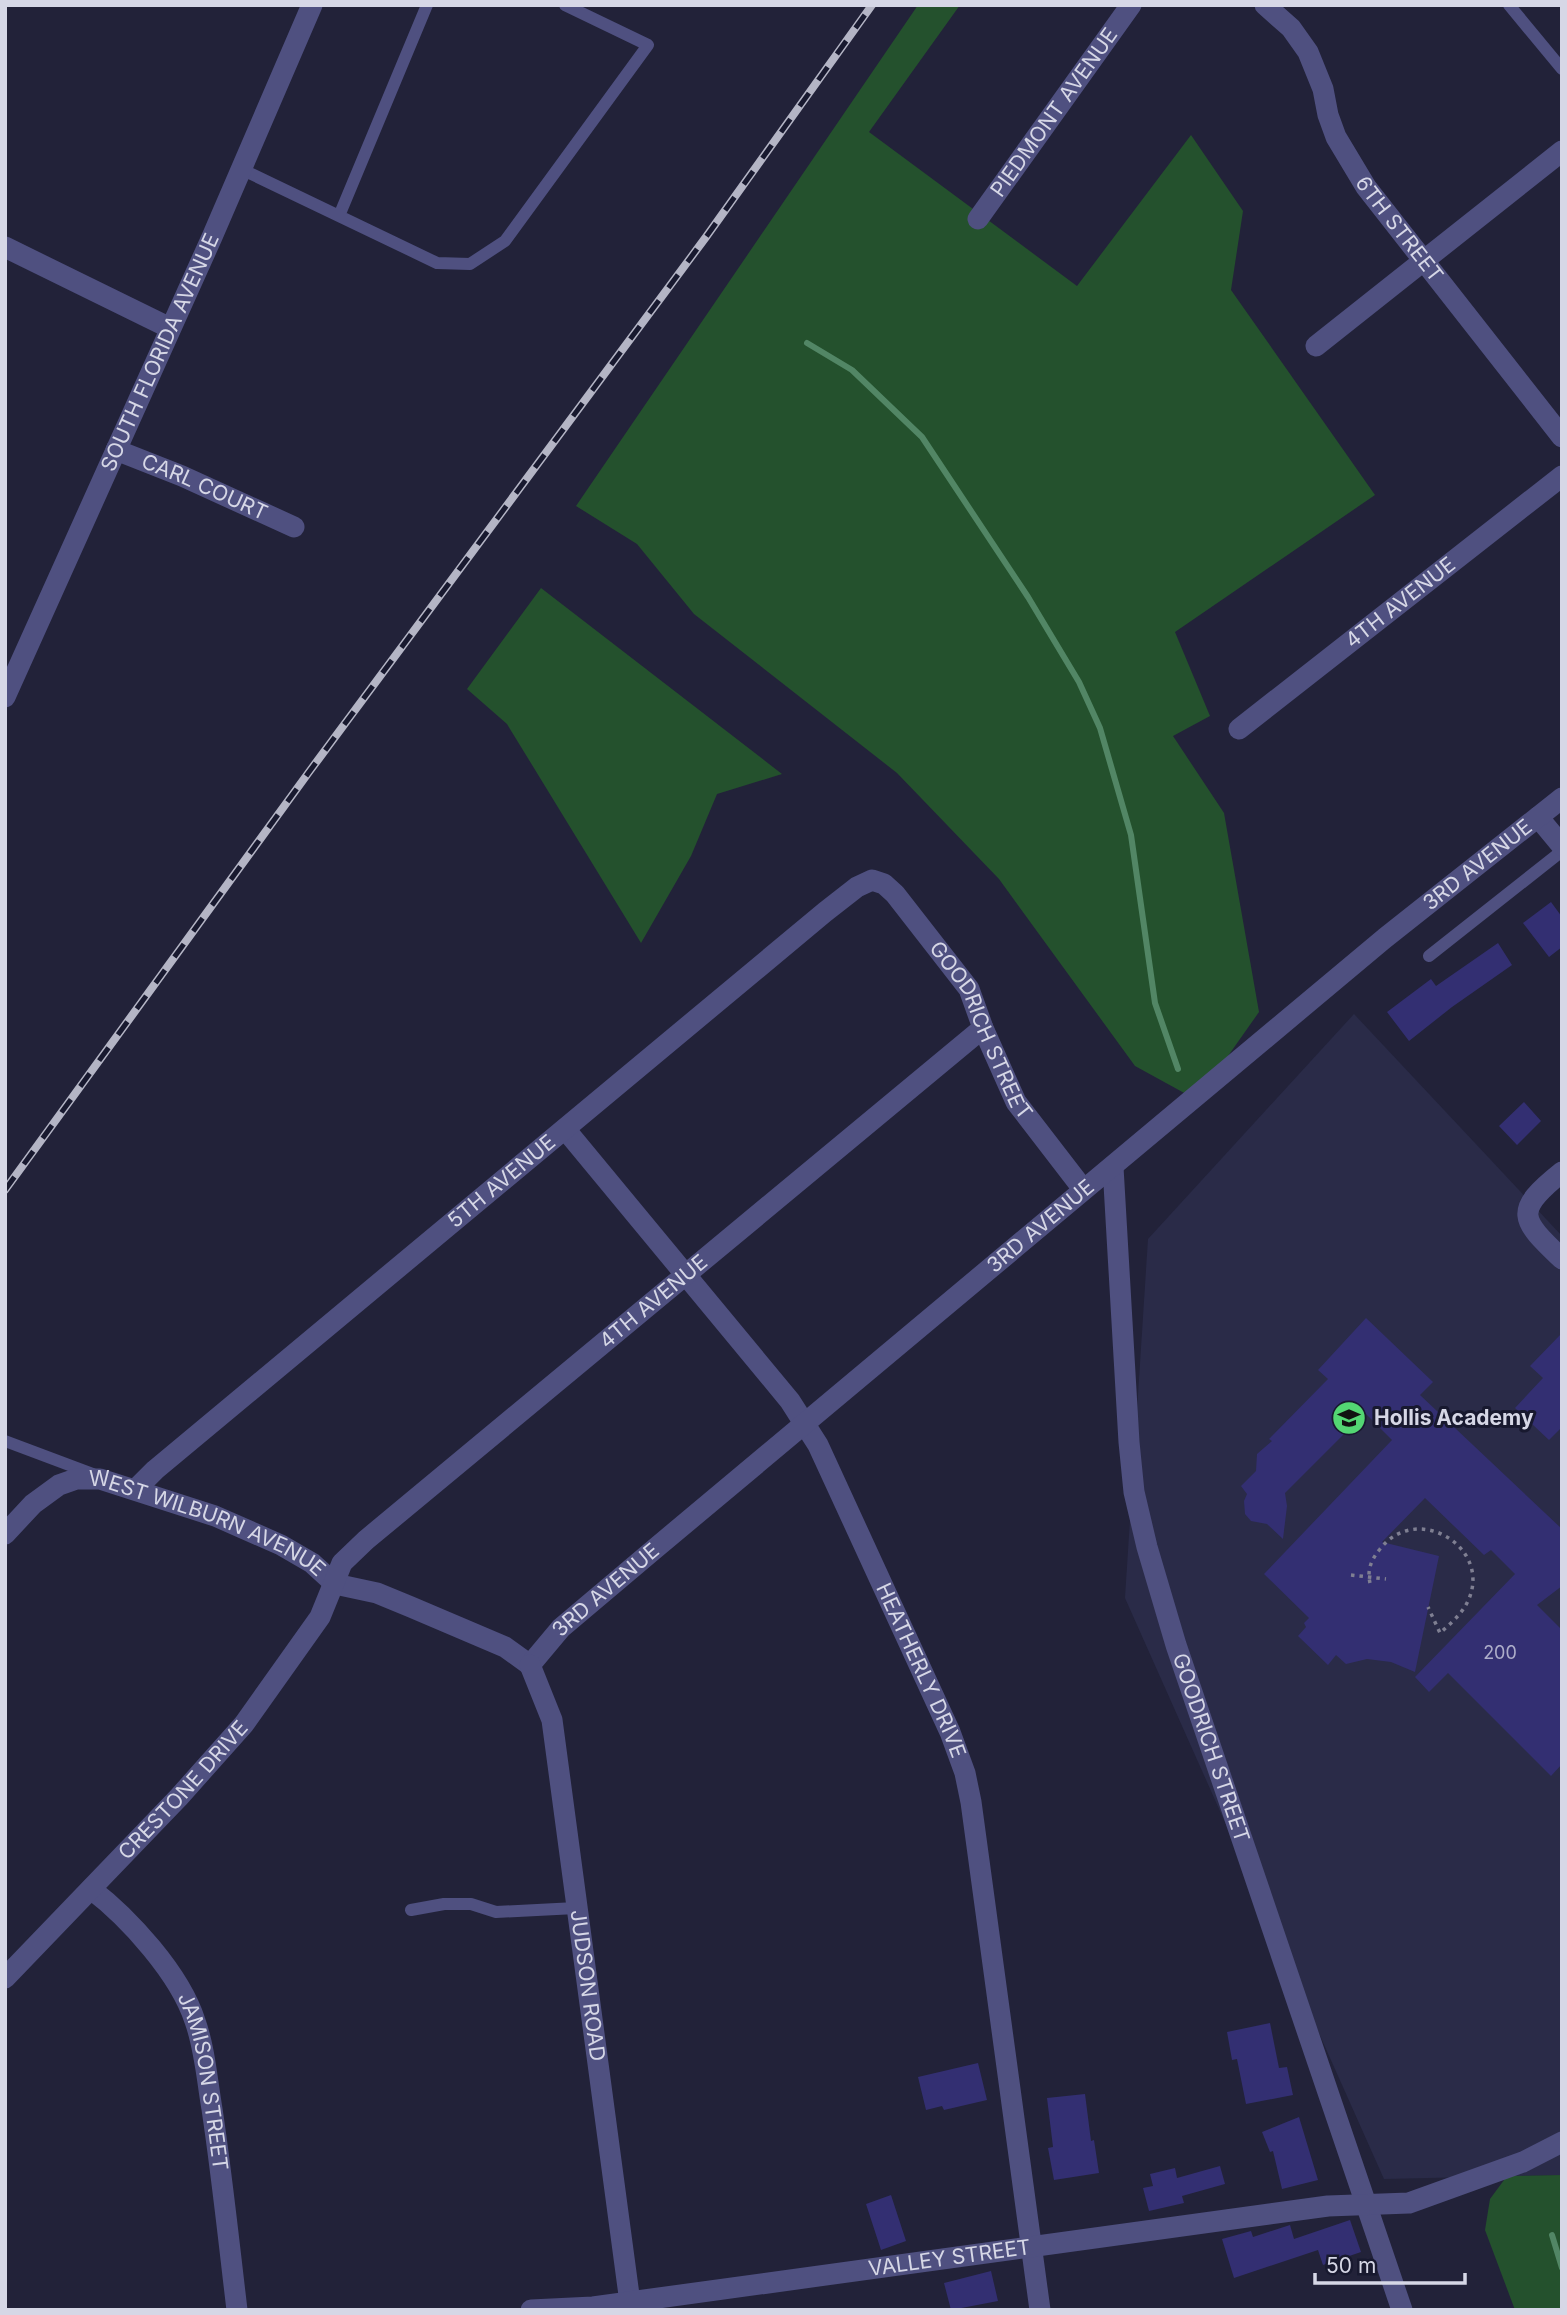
<svg xmlns="http://www.w3.org/2000/svg" width="1567" height="2315" viewBox="0 0 1567 2315" font-family="Inter,sans-serif">
<style>
.built{fill:#2a2b48}
.green{fill:#24512d}
.lines{fill:none;stroke-linecap:round;stroke-linejoin:round}
.stream{stroke:#528665;stroke-width:6}
.building{fill:#332f72}
.path{stroke:#7f7f92;stroke-width:3.5;stroke-dasharray:3.5 5;stroke-linecap:butt}
.lane{stroke:#4f5080;stroke-width:12}
.street{stroke:#4f5080;stroke-width:21}
.rail-casing{stroke:#b4b5c5;stroke-width:8}
.rail{stroke:#18192f;stroke-width:5;stroke-dasharray:16;stroke-linecap:butt}
.labels{text-anchor:middle;stroke-width:6;stroke-linejoin:round;paint-order:stroke}
.number-label{font-size:18px;fill:#adadc9}
.street-label{font-size:21px;fill:#d6d7e6;stroke:#18192f}
.poi-label{font-size:21px;font-weight:bold;fill:#d6d7e6;stroke:#18192f;text-anchor:start}
</style>
<rect width="100%" height="100%" fill="#222239"/>
<path class="built" d="M1354 1014 1562 1236V2175L1384 2179 1125 1598 1148 1239Z"/>
<path class="green" d="M918 5H960L869 132 1077 286 1191 135 1243 211 1231 290 1375 495 1175 632 1210 716 1173 736 1224 813 1259 1012 1197 1100 1135 1066 999 879 897 773 694 614 637 544 576 506Z
M541 588 782 774 717 794 691 856 641 943 507 724 467 689Z
M1562 2175V2310H1515L1485 2230 1490 2199 1507 2176Z"/>
<g class="lines">
<path class="stream" d="M807 343 852 370 922 437 1028 597 1079 682 1100 728 1131 835 1155 1003 1178 1069
M1552 2235 1562 2268"/>
</g>
<path class="building" d="M1551 902 1562 917V947L1549 957 1523 923Z
M1498 943 1512 965 1452 1007 1409 1041 1387 1012 1431 979 1436 986Z
M1524 1102 1541 1121 1517 1145 1499 1126Z
M1366 1318 1433 1382 1420 1395 1562 1529V1586L1537 1605 1562 1630V1764L1551 1776 1448 1673 1429 1692 1415 1677 1515 1574 1491 1550 1484 1555 1425 1498 1382 1542 1439 1556 1415 1672 1391 1662 1367 1659 1346 1664 1336 1655 1328 1665 1298 1636 1306 1627 1304 1623 1309 1618 1264 1574 1392 1440 1365 1413 1285 1493 1287 1506 1283 1539 1267 1524 1251 1521 1245 1514 1244 1501 1247 1494 1241 1486 1256 1471 1257 1454 1272 1441 1269 1439 1328 1379 1318 1370Z
M1562 1333V1427L1549 1440 1515 1408 1543 1378 1530 1366Z
M1270 2023 1279 2068 1287 2067 1293 2095 1246 2104 1237 2059 1232 2060 1227 2032Z
M978 2063 987 2100 944 2110 942 2106 926 2110 918 2077Z
M1085 2094 1091 2141 1094 2140 1099 2173 1054 2180 1048 2148 1053 2147 1047 2098Z
M1299 2117 1318 2180 1282 2189 1273 2151 1270 2152 1262 2132Z
M1220 2166 1225 2184 1182 2196 1184 2203 1149 2211 1143 2188 1153 2186 1150 2174 1175 2168 1177 2178Z
M891 2195 906 2241 881 2250 866 2204Z
M1350 2220 1361 2252 1323 2265 1318 2250 1234 2278 1222 2239 1251 2231 1253 2237 1290 2225 1294 2239Z
M991 2271 998 2301 951 2310 944 2283Z"/>
<g class="lines">
<path class="path" d="M1351 1575 1386 1579
M1370 1583C1367 1570 1371 1560 1380 1549 1417 1501 1493 1548 1468 1601 1462 1614 1450 1624 1440 1633L1428 1607"/>
<path class="lane" d="M1509 5 1562 69
M241 169 437 263 470 264 505 241 648 45 565 5
M339 216 427 5
M1429 956 1562 851
M5 1441 93 1474
M411 1910 444 1904H471L496 1912 576 1908"/>
<g class="street">
<path id="s1" d="M1265 5 1291 28 1308 52 1323 89 1328 115 1336 137 1366 187 1562 437"/>
<path id="s2" d="M978 219 1131 5"/>
<path d="M5 247 170 328"/>
<path d="M1316 346 1562 151"/>
<path id="s3" d="M116 450 182 476 294 527"/>
<path id="s4" d="M5 697 212 237 312 5"/>
<path id="s5" d="M1239 729 1562 476"/>
<path d="M1538 817 1562 846"/>
<path id="s6" d="M565 1129 790 1401 818 1445 950 1732 965 1773 971 1802 1040 2310"/>
<path id="s7" d="M1113 1167 1129 1442 1134 1492 1147 1547 1176 1645 1402 2310"/>
<path d="M1562 1172C1513 1211 1520 1219 1562 1259"/>
<path id="s8" d="M136 1489 155 1470 825 912 857 887 872 880 884 884 895 894 969 989 983 1028 1016 1102 1083 1189"/>
<path id="s9" d="M5 1534 33 1504 59 1485 76 1479H100L215 1516 281 1545 312 1563 335 1584 377 1593 411 1607 505 1647 530 1665"/>
<path id="s10" d="M530 1665 561 1628 651 1552 1385 938 1562 798"/>
<path id="s11" d="M530 1665 552 1720 631 2310"/>
<path id="s12" d="M91 1889C129 1918 180 1974 195 2021 205 2049 207 2080 212 2109 222 2176 229 2243 237 2310"/>
<path id="s13" d="M5 1978 179 1797 244 1724 320 1617 342 1563 366 1540 983 1028"/>
<path id="s14" d="M531 2310 593 2307 1328 2206 1409 2203 1523 2162 1562 2142"/>
</g>
<g class="rail-casing">
<path id="rail" d="M5 1190 309 772 706 237 872 5"/>
</g>
<use href="#rail" class="rail"/>
</g>
<defs>
<g id="school-disc" transform="scale(1.75)"><circle r="9.5" fill="#53d673" stroke="#18192f"/><path d="M0-5L7-2L0 1L-7-2ZM-4 1L0 2.5L4 1V4Q0 6-4 4Z" fill="#111"/></g>
</defs>
<g fill-rule="evenodd">
<use href="#school-disc" x="1349" y="1418"/>
</g>
<g class="labels">
<g class="number-label">
<text x="1500" y="1659">200</text>
</g>
<g class="street-label">
<text dy="7" stroke="none"><textPath href="#s2" startOffset="131">PIEDMONT AVENUE</textPath></text>
<text dy="7" stroke="none"><textPath href="#s1" startOffset="266">6TH STREET</textPath></text>
<text dy="7" stroke="none"><textPath href="#s4" startOffset="378">SOUTH FLORIDA AVENUE</textPath></text>
<text dy="7" stroke="none"><textPath href="#s3" startOffset="96">CARL COURT</textPath></text>
<text dy="7" stroke="none"><textPath href="#s5" startOffset="205">4TH AVENUE</textPath></text>
<text dy="7" stroke="none"><textPath href="#s10" startOffset="1241">3RD AVENUE</textPath></text>
<text dy="7" stroke="none"><textPath href="#s8" startOffset="1146">GOODRICH STREET</textPath></text>
<text dy="7" stroke="none"><textPath href="#s8" startOffset="478">5TH AVENUE</textPath></text>
<text dy="7" stroke="none"><textPath href="#s10" startOffset="674">3RD AVENUE</textPath></text>
<text dy="7" stroke="none"><textPath href="#s13" startOffset="945">4TH AVENUE</textPath></text>
<text dy="7" stroke="none"><textPath href="#s9" startOffset="231">WEST WILBURN AVENUE</textPath></text>
<text dy="7" stroke="none"><textPath href="#s10" startOffset="107">3RD AVENUE</textPath></text>
<text dy="7" stroke="none"><textPath href="#s6" startOffset="653">HEATHERLY DRIVE</textPath></text>
<text dy="7" stroke="none"><textPath href="#s7" startOffset="593">GOODRICH STREET</textPath></text>
<text dy="7" stroke="none"><textPath href="#s13" startOffset="259">CRESTONE DRIVE</textPath></text>
<text dy="7" stroke="none"><textPath href="#s11" startOffset="327">JUDSON ROAD</textPath></text>
<text dy="7" stroke="none"><textPath href="#s12" startOffset="231">JAMISON STREET</textPath></text>
<text dy="7" stroke="none"><textPath href="#s14" startOffset="422">VALLEY STREET</textPath></text>
</g>
<g class="poi-label">
<text x="1374" y="1425">Hollis Academy</text>
</g>
</g>
<rect width="1567" height="2315" fill="none" stroke="#d6d7e6" stroke-width="14"/>
<path d="M1315 2273v10h150v-10" fill="none" stroke="#d6d7e6" stroke-width="3.5"/>
<text x="1326" y="2273" font-size="21" fill="#d6d7e6" stroke="#18192f" stroke-width="5" paint-order="stroke">50 m</text>
</svg>
